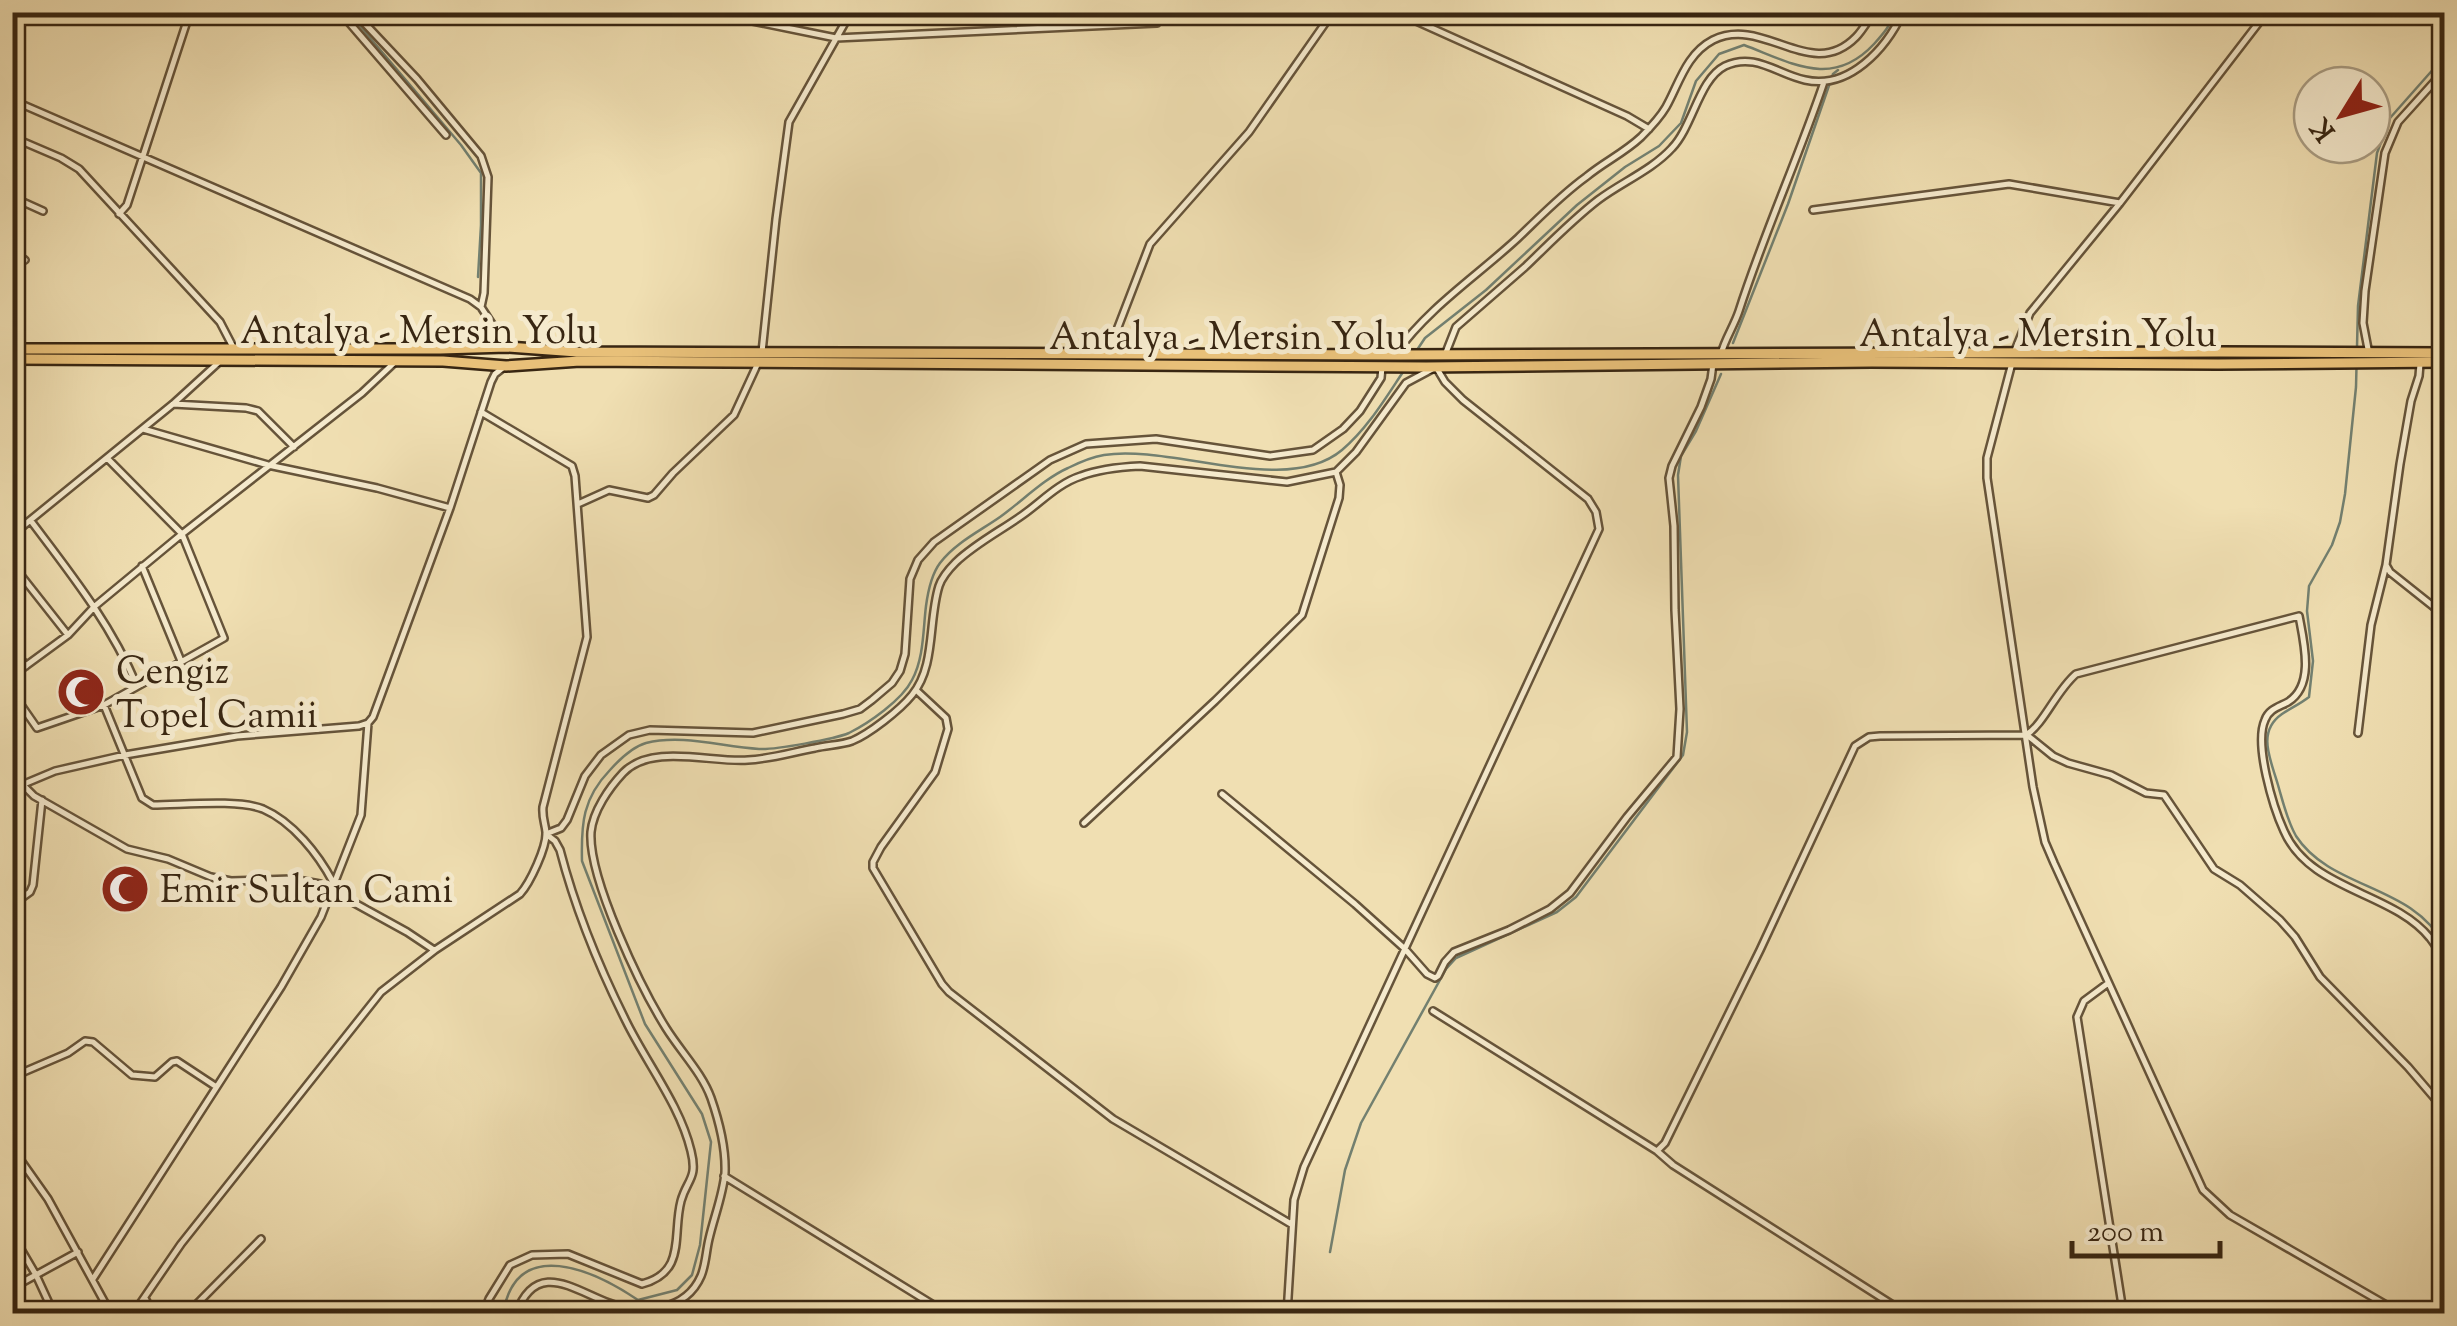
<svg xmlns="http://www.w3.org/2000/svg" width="2457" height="1326" viewBox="0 0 2457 1326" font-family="'Sorts Mill Goudy',serif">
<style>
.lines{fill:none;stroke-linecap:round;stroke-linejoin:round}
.stream{stroke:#738070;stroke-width:2.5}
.minor-casing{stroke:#66543a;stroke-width:10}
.highway-casing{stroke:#382612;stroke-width:14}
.minor{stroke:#f5eacd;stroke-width:5}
.highway{stroke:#e8c079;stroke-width:9}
.labels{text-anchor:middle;stroke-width:10;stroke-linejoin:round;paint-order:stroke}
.street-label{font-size:38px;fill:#382612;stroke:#f5eacd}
.poi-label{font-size:38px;fill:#382612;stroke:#f5eacd;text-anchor:start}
</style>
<rect width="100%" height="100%" fill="#f0dfb2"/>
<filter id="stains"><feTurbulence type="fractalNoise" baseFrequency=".002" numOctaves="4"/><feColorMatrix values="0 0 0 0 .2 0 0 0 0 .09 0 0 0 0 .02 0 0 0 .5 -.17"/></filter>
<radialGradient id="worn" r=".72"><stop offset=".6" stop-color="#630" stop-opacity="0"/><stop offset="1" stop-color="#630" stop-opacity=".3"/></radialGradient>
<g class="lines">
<path class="stream" d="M348 12 461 145 481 173V225L478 277
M2444 57 2390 118 2377 153 2358 306 2356 387 2345 494 2340 522 2332 545 2309 586 2307 611 2313 661 2309 697C2300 704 2291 708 2282 714 2256 732 2271 760 2278 785 2283 802 2287 820 2296 836 2331 890 2413 884 2444 945
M1733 343 1788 204 1833 74 1838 70
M1415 353 1425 338 1486 290 1577 205 1625 167 1659 146 1681 123 1696 81 1719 54 1744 45C1792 63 1832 89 1874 44 1883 34 1890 26 1896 12
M1330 1252 1345 1170 1361 1123 1446 969 1456 958 1557 912 1576 897 1683 755 1687 732 1678 475 1681 456 1696 431 1721 374
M503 1314C516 1234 595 1271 638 1300L677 1290 692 1275 700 1245 711 1142 702 1114 645 1024 582 861C581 823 583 798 610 770 619 760 632 747 646 743 683 734 722 747 759 749 775 750 835 739 849 733 869 723 902 700 912 680 924 658 923 630 926 606 928 591 931 575 940 563 955 543 980 531 1000 517 1021 502 1045 478 1068 468 1078 463 1092 457 1104 455 1171 444 1286 497 1342 450 1367 429 1385 399 1403 372"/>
<g class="minor-casing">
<path id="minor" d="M340 12 446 135
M354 12 417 79 481 156 488 177 484 293 481 307
M708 12 836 38 1157 23 1165 12
M1396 12 1627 116 1649 129
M12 100 470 299 481 307 507 347
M12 137 61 158 79 169 220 322 233 347
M12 197 43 211
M1813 210 2009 184 2120 203
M119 214 127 205 190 12
M12 251 25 260
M762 352 776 219 789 122 851 12
M1111 353 1115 335 1150 244 1249 132 1333 12
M1396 353C1429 307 1477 276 1518 238 1540 217 1561 195 1586 177 1604 162 1624 153 1641 137 1650 128 1659 119 1666 107 1679 84 1686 54 1713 40 1764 15 1811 83 1856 37 1863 30 1868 20 1874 12
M2014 353 2030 313 2120 203 2267 12
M1721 354C1725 339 1734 326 1739 311 1764 233 1798 159 1824 82
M2369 354 2363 323 2365 291 2385 153 2398 122 2444 71
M1445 355 1456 327C1479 307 1502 287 1525 267 1549 244 1572 220 1598 200 1622 182 1652 170 1672 148 1693 126 1699 79 1725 66 1755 52 1777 74 1805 80 1849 90 1886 49 1903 12
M2012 363 1987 458V478L2033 787 2045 842 2054 863 2203 1190 2230 1215 2402 1314
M2420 364 2419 376 2411 401 2400 464 2386 565 2390 572 2444 615
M173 404 246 408 258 411 294 447
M143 429 268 465 377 488 450 508
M578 504 609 490 648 498 654 495 673 473 734 415 758 363
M31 521C71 574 111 624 137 686
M12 535 173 404 219 362
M12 564 68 635
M142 566 181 661
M12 647 26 666
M12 676 68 635 95 606 182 534 362 393 396 361
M916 690 946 718 948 729 935 772 881 847 873 862V868L942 984 949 992 1113 1119 1291 1224
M12 692 37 728 104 705 224 638 182 534 108 459
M104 705 142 798 153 805C182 805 238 799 263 809 293 822 318 854 333 882
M2358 733 2371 625 2386 565
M2027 735 2053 756 2068 763 2111 775 2146 793 2164 795 2214 869 2240 885 2280 920 2295 937 2320 977 2408 1067 2444 1109
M12 769 22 784 34 796 127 849 168 859 211 877 231 881 292 879 320 884 407 932 434 950
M12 789 55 771 125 755 237 736 359 726 368 723 373 717 450 508 491 382 495 374 504 367
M1222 794 1355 904 1405 949 1427 974 1435 978 1438 976 1445 962 1454 952 1509 930 1550 909 1570 893 1627 817 1677 757 1680 709 1675 610 1674 526 1669 478 1672 466 1701 407 1711 379 1713 364
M1084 823 1215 701 1302 615 1339 498 1340 485 1336 472
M12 905 30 892 33 885 42 800
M2107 984 2084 1001 2077 1017 2122 1305 2120 1314
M1433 1011 1657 1151 1673 1165 1907 1314
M12 1077 68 1053 85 1041 93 1042 132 1075 155 1077 172 1062 177 1061 215 1086
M12 1148 48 1199 111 1314
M1657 1151 1665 1143 1760 950 1855 746 1869 737 1880 736 2026 735C2044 724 2056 691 2076 674L2299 616C2304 643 2315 685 2288 702 2279 707 2269 709 2265 720 2254 744 2273 807 2284 831 2310 891 2392 891 2430 938 2439 948 2441 961 2444 973
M724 1176 948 1314
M12 1234 36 1275 54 1314
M93 1279 281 987 321 917 361 815 368 723
M12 1288 78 1252
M145 1298 153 1314
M133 1314 181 1244 381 992 435 950 520 894C530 883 547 847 546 832 545 823 542 817 543 807L587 637 575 476 572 466 481 412
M187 1314 261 1239
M483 1314 489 1299 510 1265 532 1255 568 1254 642 1284C687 1272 672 1235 681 1201 687 1179 698 1179 691 1151 680 1105 647 1064 626 1021 599 967 575 908 560 850L555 841 546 834 561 828 567 820 585 776 601 755 629 735 650 730 753 733 843 714 860 709 872 700 892 683 900 671 905 654 910 579 918 560 934 542 1050 460 1086 444 1156 439 1270 456 1313 450 1343 429 1360 411 1381 378 1382 367
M516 1314C536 1259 572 1289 609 1303 641 1316 686 1311 701 1276 706 1264 706 1251 709 1239 714 1217 723 1195 725 1173 726 1148 719 1121 711 1098 702 1073 681 1052 666 1028 641 988 588 878 591 832 593 811 609 788 623 773 651 743 712 763 748 760 770 759 793 752 815 748 827 745 841 745 852 741 869 734 900 710 912 695 936 666 928 621 939 586 942 577 949 569 956 562 976 543 1002 530 1024 514 1042 501 1059 483 1081 476 1099 469 1120 467 1140 466L1287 482 1336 472 1356 452 1406 383 1436 367 1445 382 1463 400 1588 499 1596 512 1599 529 1304 1167 1294 1200 1287 1314"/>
</g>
<g class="highway-casing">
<path id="highway" d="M12 349H440L507 347 577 352 1399 355 2219 352 2444 353
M12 359 443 361 506 366 580 361 1426 367 1872 362 2218 364 2444 362"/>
</g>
<use href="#minor" class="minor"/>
<use href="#highway" class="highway"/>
</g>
<defs>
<g id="mosque-disc" transform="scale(2.5)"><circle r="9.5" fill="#8f2418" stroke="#f5eacd"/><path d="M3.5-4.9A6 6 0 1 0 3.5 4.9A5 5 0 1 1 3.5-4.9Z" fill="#fff"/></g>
</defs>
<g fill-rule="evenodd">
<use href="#mosque-disc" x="81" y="692"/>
<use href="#mosque-disc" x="125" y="889"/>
</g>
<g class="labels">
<g class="street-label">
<text x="419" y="343">Antalya - Mersin Yolu</text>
<text x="2038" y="346">Antalya - Mersin Yolu</text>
<text x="1228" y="349">Antalya - Mersin Yolu</text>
</g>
<g class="poi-label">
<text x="116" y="683">Cengiz<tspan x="116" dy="44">Topel Camii</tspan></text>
<text x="160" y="902">Emir Sultan Cami</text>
</g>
</g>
<rect width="2457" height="1326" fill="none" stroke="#f0dfb2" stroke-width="50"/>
<rect x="15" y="15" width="2427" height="1296" fill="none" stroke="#382612" stroke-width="5"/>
<rect x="25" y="25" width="2407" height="1276" fill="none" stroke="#382612" stroke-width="2.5"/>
<g transform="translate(2342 115) rotate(233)"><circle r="48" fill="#f5eacd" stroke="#a99c82" stroke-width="2.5"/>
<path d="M0-8L18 38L0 25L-18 38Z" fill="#8f2418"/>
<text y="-15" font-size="28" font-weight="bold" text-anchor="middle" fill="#382612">K</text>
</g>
<path d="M2072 1241v15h148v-15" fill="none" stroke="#382612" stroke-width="5"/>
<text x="2087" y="1241" font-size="30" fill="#382612" stroke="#f5eacd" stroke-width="8" paint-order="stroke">200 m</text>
<rect width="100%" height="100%" filter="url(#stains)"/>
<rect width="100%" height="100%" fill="url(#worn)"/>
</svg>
